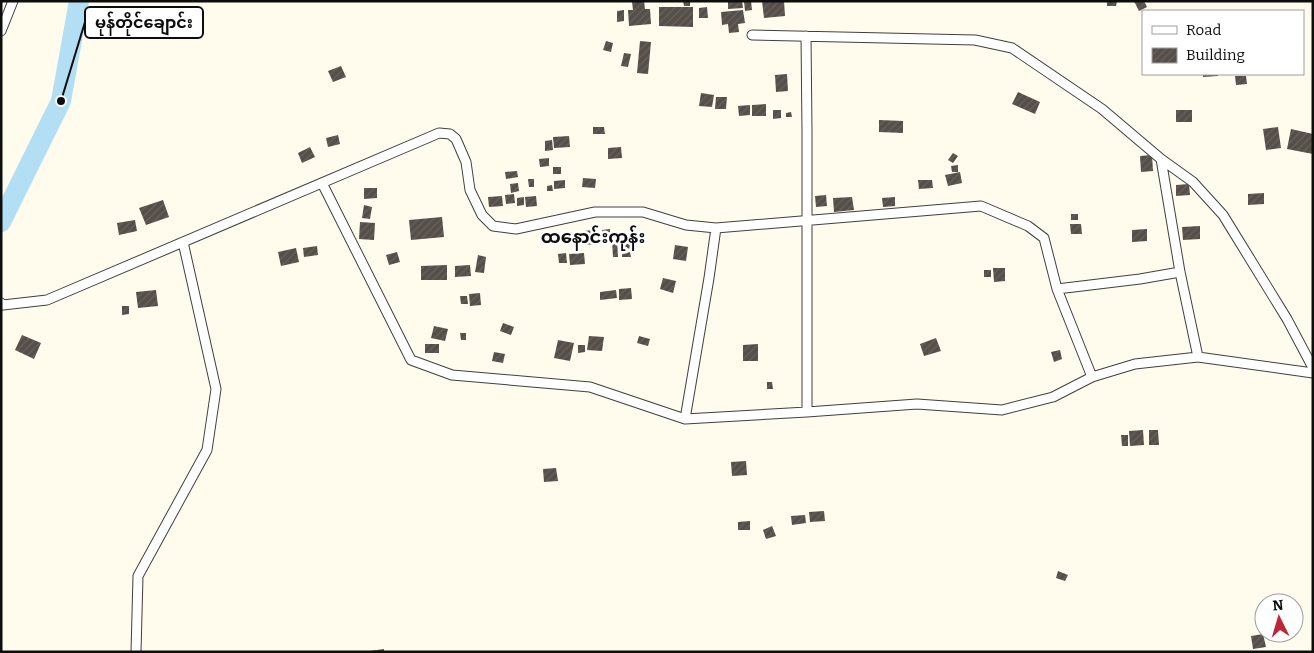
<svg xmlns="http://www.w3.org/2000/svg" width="1314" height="653" viewBox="0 0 1314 653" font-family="Bitter,'Noto Sans Myanmar',serif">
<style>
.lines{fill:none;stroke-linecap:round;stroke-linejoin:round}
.river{stroke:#b3dff5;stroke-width:20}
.building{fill:url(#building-hatch)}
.street-casing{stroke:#404040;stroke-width:11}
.street{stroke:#fff;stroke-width:9}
.labels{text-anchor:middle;stroke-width:5;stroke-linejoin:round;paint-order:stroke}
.quarter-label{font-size:18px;font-weight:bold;fill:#0d0d0d;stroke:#fff}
.leader{fill:none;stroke:#0d0d0d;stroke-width:2}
.callout-dot{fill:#0d0d0d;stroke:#fff;stroke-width:2}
.callout{fill:#fff;stroke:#0d0d0d;stroke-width:2}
.callout-label{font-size:16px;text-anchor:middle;font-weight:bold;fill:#0d0d0d}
</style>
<defs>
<pattern id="building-hatch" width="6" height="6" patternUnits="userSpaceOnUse" patternTransform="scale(1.25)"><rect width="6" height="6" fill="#554e49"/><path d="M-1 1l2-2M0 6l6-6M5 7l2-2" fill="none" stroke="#68635f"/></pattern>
</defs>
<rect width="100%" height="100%" fill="#fffbed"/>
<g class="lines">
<path class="river" d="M1 222 61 101 79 1"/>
</g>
<path class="building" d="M644 1 645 9H650L651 24 629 26 628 10H633L632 2Z
M683 1H690V6H684Z
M728 1H742L743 8 728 9Z
M744 1H751L752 10 745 11Z
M762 1H784L785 16 764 18Z
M1107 1H1117L1116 6H1107Z
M1134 1H1144L1147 7 1139 11Z
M659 7H693V27L659 26Z
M707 7 708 18H699V8Z
M624 10V21L617 22V11Z
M743 10 745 23 738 24 739 32 729 33 728 24 722 25 721 12Z
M606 41 613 43 611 52 603 50Z
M640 41 651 42 648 74 637 73Z
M624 53 631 54 628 67 621 66Z
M341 66 346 77 333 82 328 71Z
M787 74 788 91 776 92 775 75Z
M1203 74H1218V76L1203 77Z
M1235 76H1246L1247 84 1236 85Z
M1018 92 1040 102 1035 114 1012 104Z
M701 93 714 95 712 107 699 106Z
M716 97H727L726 109H715Z
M766 104V116H752V105Z
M750 105V115L739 116 738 106Z
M773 110H781V118L773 119Z
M1176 110H1192V122H1176Z
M791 112 792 117H786V113Z
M879 120 903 121V133L879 132Z
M593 127H604L605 134H593Z
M1278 127 1281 148 1266 150 1263 129Z
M1291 129 1313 134V154L1287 149Z
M338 135 340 144 328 147 326 138Z
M569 136 570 147 554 148 553 137Z
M552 140 553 150 545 151V141Z
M310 147 315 157 302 163 298 153Z
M621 147 622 158 608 159V148Z
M953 153 958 156 953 163 948 160Z
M1152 155 1153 171 1141 172 1140 156Z
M549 158V166L540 167 539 159Z
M958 165V172H952L951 166Z
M553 167H561V174H553Z
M517 171 518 177 506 179 505 172Z
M960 172 962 183 948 186 945 175Z
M583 178 596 179 595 188 582 187Z
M528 179H534V187H529Z
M565 180V188L554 189V181Z
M918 180H932L933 188 919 189Z
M518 183 519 191 511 193 510 184Z
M1189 184 1190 195 1176 196V185Z
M552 185 553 191H547V186Z
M364 188H377V198L364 199Z
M1264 193V204L1248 205V194Z
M514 194 515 203 506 204 505 195Z
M826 195 827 206 816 207 815 196Z
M502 196 503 206 489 207 488 197Z
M536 196 537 206 526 207 525 197Z
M524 197V205L517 206V198Z
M852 197 854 210 834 212 833 198Z
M895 197V206L883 207 882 198Z
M163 200 169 217 146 225 139 208Z
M364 205 372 207 370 219 362 218Z
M1071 214H1078V220H1071Z
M442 217 444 237 411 240 409 220Z
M135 220 137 231 119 235 117 223Z
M360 222 375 223 374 240 359 239Z
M1070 224H1081L1082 234H1071Z
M1200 226V239L1183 240 1182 227Z
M610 229V237L603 238 602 230Z
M1147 229V241L1132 242V230Z
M593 230 594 244 585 245 584 231Z
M636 233V239L620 241 619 235Z
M617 240 618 257H613L612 241Z
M633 243V248L621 249 620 244Z
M675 245 688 247 686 261 673 259Z
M317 246 318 255 304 257 303 248Z
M296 248 299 262 281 266 278 252Z
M397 252 400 262 389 265 386 255Z
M630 252 631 257H622V254Z
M566 253 567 263H559L558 254Z
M584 253 585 264 570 265 569 254Z
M478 255 486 257 484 273 475 272Z
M447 265V280H421V266Z
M470 265 471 276 455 277V266Z
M993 268H1005V281L994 282Z
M984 270H991V277H984Z
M663 278 676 281 673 293 660 289Z
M631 288 632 299 619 300V289Z
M156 290 158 306 138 308 136 292Z
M616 290 617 298 600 300V292Z
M480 293 481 305 470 306 469 294Z
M460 296H467L468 304H461Z
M122 306H129V314L122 315Z
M503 323 514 327 511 335 500 331Z
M434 326 448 329 445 341 431 338Z
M460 333H466V340H461Z
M22 335 41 343 34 359 15 350Z
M589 336 604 337 602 351 587 350Z
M639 336 650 339 648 346 637 343Z
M936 338 941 351 924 356 920 344Z
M558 340 574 343 570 361 554 358Z
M425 344H439V353H425Z
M758 344V361H743V345Z
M578 345H585V352L578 353Z
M1060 350 1062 359 1054 362 1051 352Z
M494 352 505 354 503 363 492 361Z
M767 382H772L773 389H767Z
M1143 430 1144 445 1130 446 1129 431Z
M1149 430H1158L1159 445H1149Z
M1121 435H1128V446H1122Z
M746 461 747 475 732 476 731 462Z
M556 468 558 481 544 482 543 469Z
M824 511 825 521 810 522 809 512Z
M805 515 806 523 792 525 791 516Z
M750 521V530H738V522Z
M772 526 776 536 766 539 763 530Z
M1058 571 1068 575 1065 581 1056 578Z
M1264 608V620H1260L1258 609Z
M1263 634 1266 647 1253 649 1251 636Z
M384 649V652H371L370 651Z"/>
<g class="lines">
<g class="street-casing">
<path id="street" d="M1 31 13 1
M752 35 975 40 1012 48 1102 109 1161 159 1193 182 1223 215 1287 319 1313 368
M806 36 807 131V412
M1161 159 1180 272 1198 357
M322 183 411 360 452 375 590 387 685 419 807 412 917 404 1002 410 1053 397 1092 377 1135 364 1198 357 1313 373
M1057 289 1140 279 1180 272
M1 303 3 305 47 300 439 133 450 134 456 139 466 162 470 190 482 215 493 226 516 229 595 212H643L686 225 716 228 981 206 1028 226 1044 238 1057 289 1092 377
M685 419 709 278 716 228
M136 652 138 576 207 450 216 389 183 242"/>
</g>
<use href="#street" class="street"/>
</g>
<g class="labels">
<g class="quarter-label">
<text x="593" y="243">ထနောင်းကုန်း</text>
</g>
</g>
<path class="leader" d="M61 101L85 22"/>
<circle class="callout-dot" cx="61" cy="101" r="5"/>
<rect class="callout" x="85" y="7" width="118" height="31" rx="5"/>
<g class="callout-label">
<text x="144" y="28">မုန်တိုင်ချောင်း</text>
</g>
<rect width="1314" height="653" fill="none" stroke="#0d0d0d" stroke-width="5"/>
<rect x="1142" y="10" width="162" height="65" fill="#ffffff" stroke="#9e9e9e"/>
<rect x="1152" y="26" width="25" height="8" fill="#ffffff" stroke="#9e9e9e"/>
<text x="1186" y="35" font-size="15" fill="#0d0d0d">Road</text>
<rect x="1152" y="48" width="25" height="15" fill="url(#building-hatch)" stroke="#9e9e9e"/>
<text x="1186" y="60" font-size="15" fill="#0d0d0d">Building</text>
<g transform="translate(1279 618) rotate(355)"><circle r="24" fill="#ffffff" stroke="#9e9e9e"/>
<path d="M0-4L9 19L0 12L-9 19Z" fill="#bb2734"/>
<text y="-8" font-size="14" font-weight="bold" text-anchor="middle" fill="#0d0d0d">N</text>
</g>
</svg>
